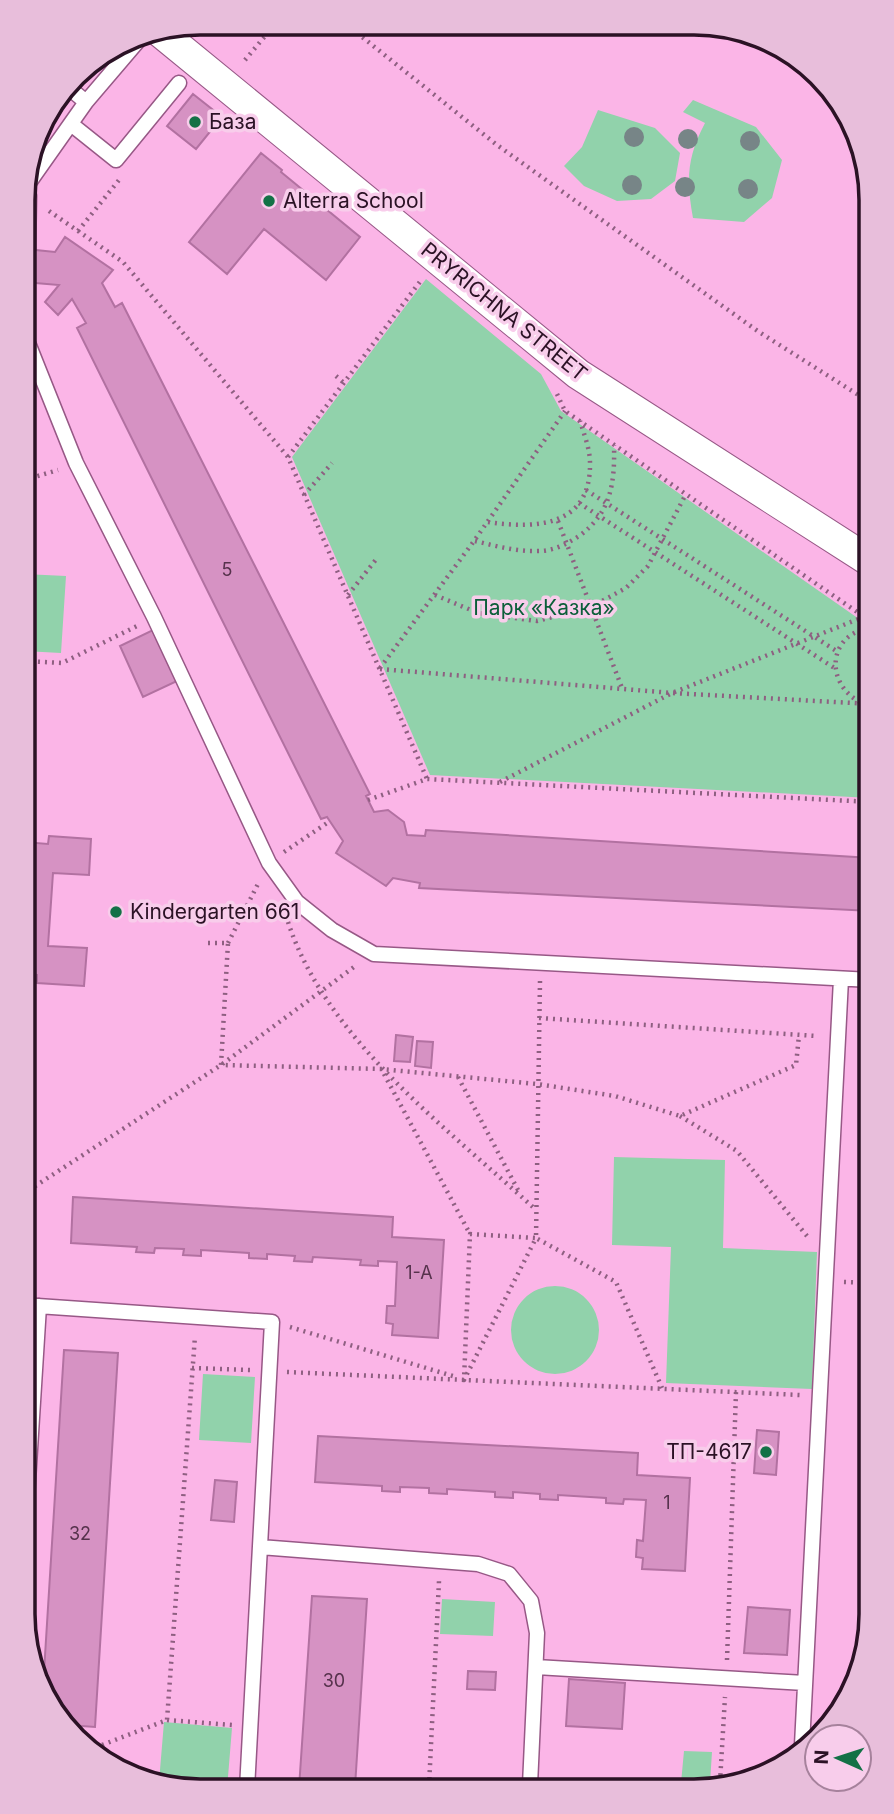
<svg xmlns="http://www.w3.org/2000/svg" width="894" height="1814" viewBox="0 0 894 1814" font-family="Inter,sans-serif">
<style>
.green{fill:#91d2ab}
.building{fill:#d692c3;stroke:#b271a1;stroke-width:2}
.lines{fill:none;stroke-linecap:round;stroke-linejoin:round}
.service-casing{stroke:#975886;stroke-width:17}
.minor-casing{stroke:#975886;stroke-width:32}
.path{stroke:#8e5f81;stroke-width:4.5;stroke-dasharray:2 5;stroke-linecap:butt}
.service{stroke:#fff;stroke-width:14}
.minor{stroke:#fff;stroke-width:30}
.tree{fill:#778587}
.poi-dot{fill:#137146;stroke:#f8cdeb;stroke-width:2.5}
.labels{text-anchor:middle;stroke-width:7;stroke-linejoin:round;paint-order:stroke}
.number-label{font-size:18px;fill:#56324c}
.poi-label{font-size:21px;fill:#2b1225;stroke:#f8cdeb;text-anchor:start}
.street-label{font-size:21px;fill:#2b1225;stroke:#f8cdeb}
.park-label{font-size:21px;fill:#0b5e39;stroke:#f8cdeb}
.rim{fill:none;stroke:#2b1225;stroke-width:3.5}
</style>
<rect width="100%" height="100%" fill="#fbb5e7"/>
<path class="green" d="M693 100 756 127 782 160 772 198 744 222 693 218C686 180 687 157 705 123L683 112Z
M598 110 655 128 680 153 675 181 651 199 617 201 584 186 564 166 582 147Z
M426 279 541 374 561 411 862 621 871 618V798L430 775 292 457Z
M24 574 66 576 61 653 24 651Z
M614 1157 725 1160 723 1248 817 1252 812 1389 666 1383 671 1247 612 1245Z
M511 1330a44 44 0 1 1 88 0a44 44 0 1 1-88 0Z
M203 1374 255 1377 251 1443 199 1440Z
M442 1599 495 1602 493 1636 440 1634Z
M164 1722 232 1728 227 1789 176 1790 159 1782Z
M684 1751 712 1752 710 1783H681Z"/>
<path class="building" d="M193 94 222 117 196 149 167 126Z
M261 153 282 170 281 172 360 237 326 280 264 229 227 274 189 242Z
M24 237 26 249 55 252 65 237 113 270 102 283 115 307 122 303 370 794 366 796 374 812 388 810 404 822 407 835 425 836 426 830 871 858V911L419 888 420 883 393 878 386 886 336 853 343 841 327 817 321 819 297 771 77 328 86 323 72 299 58 315 45 302 59 285 24 282Z
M153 630 177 681 143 697 120 646Z
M49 836 91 839 89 875 53 873 48 946 87 948 84 986 37 983V975L23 974 24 842 48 844Z
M396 1035 413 1037 410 1062 394 1061Z
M417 1041 433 1042 431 1068 415 1066Z
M73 1197 393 1217 392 1237 444 1240 438 1338 392 1335 393 1324 386 1323 387 1306H395L397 1262 378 1261V1266L360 1265 361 1260 313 1257 312 1262 294 1261 295 1256 267 1254V1259L249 1258V1253L201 1250V1256L183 1255 184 1249 155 1248 154 1253 136 1252 137 1247 71 1243Z
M64 1350 118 1353 95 1727 68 1725 43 1688Z
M757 1430 779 1432 776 1475 754 1473Z
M318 1436 638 1453 637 1475 690 1478 685 1571 642 1569 643 1558 636 1557 637 1540 643 1541 646 1500 624 1499 623 1504 606 1503V1498L558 1495V1500L540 1499V1494L513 1492V1498L495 1497V1492L447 1489V1494L429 1493V1488L400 1487V1492L382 1491V1486L315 1482Z
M215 1480 237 1482 234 1522 211 1520Z
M312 1596 367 1599 355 1787 299 1788Z
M748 1607 790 1610 787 1655 744 1653Z
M468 1671 496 1672 495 1690 467 1689Z
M569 1679 625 1683 622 1729 566 1726Z"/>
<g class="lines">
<g class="service-casing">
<path id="service" d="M68 87 86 102
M71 124 116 160 179 83
M26 187 86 102 144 34
M26 187 29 196 28 249
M26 282 24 333 76 463 154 617 269 863 297 902 332 930 374 954 871 980
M23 1305 272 1322 247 1789
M260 1547 478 1564 509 1574 531 1601 537 1633 530 1785
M23 1561 39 1306
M536 1667 805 1683
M802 1745 841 979"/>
</g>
<g class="minor-casing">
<path id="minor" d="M159 31 578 374 871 562"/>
</g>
<path class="path" d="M346 24 497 145 759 332 871 403
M245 60 276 23
M49 211 123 262 288 457 427 779
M78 231 119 180
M336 376 344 383
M557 394 565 411 863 616
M288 457 422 279
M24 480 58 470
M586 490 838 652
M304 495 332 463
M579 503 836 669
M558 521 622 688
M488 522C536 529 591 527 590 463 590 449 584 434 580 421
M475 541C496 546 517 552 539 551 553 551 567 544 579 536 611 513 615 483 614 445
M348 595 378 557
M435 595 478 613 537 621 591 607 626 588 648 566 686 494
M24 661 62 663 137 626
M380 668 474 541 565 411
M380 669 672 693 871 704
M860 702C824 683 828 633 871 628
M500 782 672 693 871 614
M368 800 427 779 871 802
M284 852 330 821
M288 922C326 1039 447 1128 535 1209
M208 943H228L221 1065 381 1069 537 1084 615 1096 680 1116 796 1065 799 1035
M228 943 259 882
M540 981 536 1238 616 1282 662 1388
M539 1018 817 1036
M384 1074 470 1234
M458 1077 518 1190
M680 1116 737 1151 807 1236
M23 1194 221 1065 354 967
M470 1234 536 1238 464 1380Z
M844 1282 871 1283
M290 1327 456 1377
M192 1368 251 1370
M287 1372 800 1395
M727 1660 736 1392
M167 1720 232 1725
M89 1750 167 1720 195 1336
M720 1782 725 1697
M429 1786 439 1581"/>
<use href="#service" class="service"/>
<use href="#minor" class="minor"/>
</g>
<g class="tree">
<circle cx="634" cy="137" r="10"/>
<circle cx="688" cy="139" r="10"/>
<circle cx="750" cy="141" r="10"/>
<circle cx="632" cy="185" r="10"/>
<circle cx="685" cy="187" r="10"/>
<circle cx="748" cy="189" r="10"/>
</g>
<g class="poi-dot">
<circle cx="195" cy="122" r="7"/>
<circle cx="269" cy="201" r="7"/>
<circle cx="116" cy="912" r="7"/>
<circle cx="766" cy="1452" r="7"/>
</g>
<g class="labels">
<g class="number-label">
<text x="227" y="576">5</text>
<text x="419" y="1279">1-А</text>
<text x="667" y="1509">1</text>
<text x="80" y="1540">32</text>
<text x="334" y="1687">30</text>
</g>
<g class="poi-label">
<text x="209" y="129">База</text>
<text x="283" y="208">Alterra School</text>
<text x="130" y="919">Kindergarten 661</text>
<text x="752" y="1459" text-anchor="end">ТП-4617</text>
</g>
<g class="street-label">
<text transform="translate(504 312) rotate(39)" y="7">PRYRICHNA STREET</text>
</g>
<g class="park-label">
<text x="544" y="615">Парк «Казка»</text>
</g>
</g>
<path d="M0 0H894V1814H0ZM200 35H694A165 165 0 0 1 859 200V1614A165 165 0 0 1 694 1779H200A165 165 0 0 1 35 1614V200A165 165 0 0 1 200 35Z" fill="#e8bedb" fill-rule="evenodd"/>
<path class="rim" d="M200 35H694A165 165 0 0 1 859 200V1614A165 165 0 0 1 694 1779H200A165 165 0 0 1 35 1614V200A165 165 0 0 1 200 35Z"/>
<g transform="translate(838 1758) rotate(273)"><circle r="33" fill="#f8cdeb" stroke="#a6829c" stroke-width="2"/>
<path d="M0-5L12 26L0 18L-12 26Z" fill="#137146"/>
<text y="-10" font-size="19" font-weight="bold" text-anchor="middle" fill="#2b1225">N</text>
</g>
</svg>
